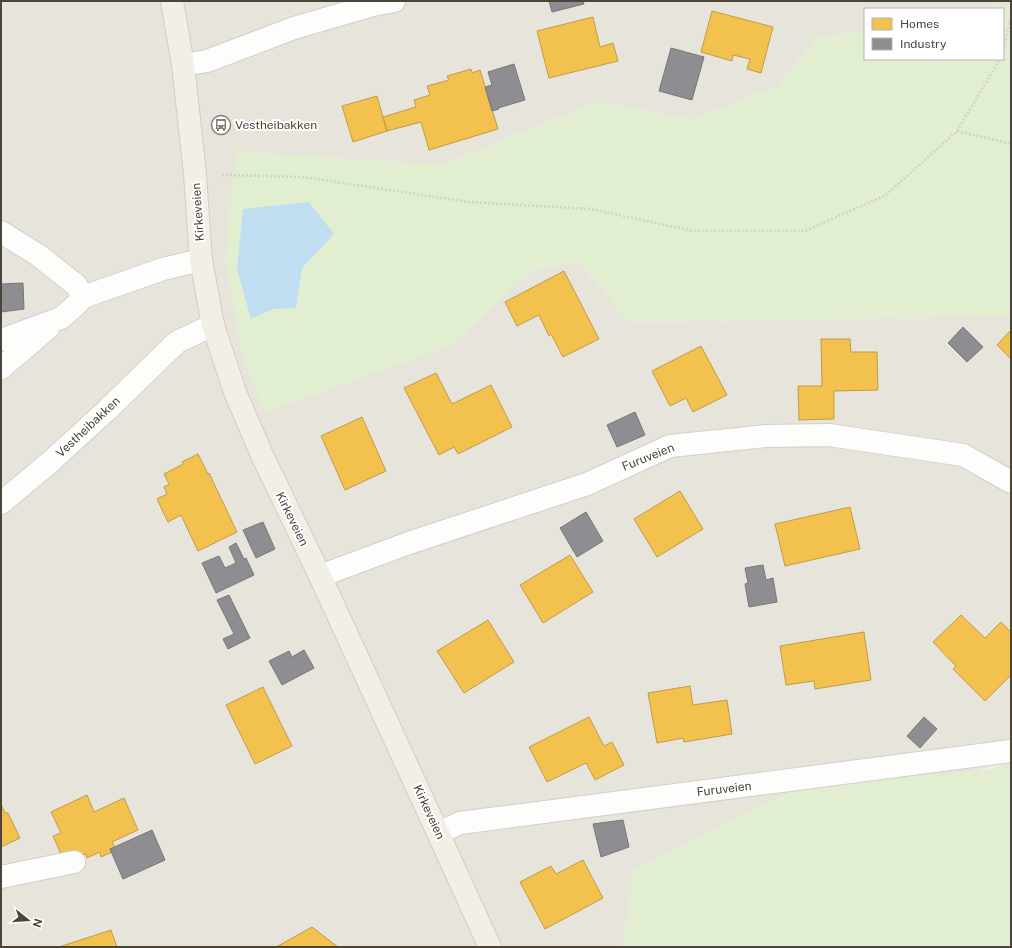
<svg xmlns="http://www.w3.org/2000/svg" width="1012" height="948" viewBox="0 0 1012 948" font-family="'Public Sans',sans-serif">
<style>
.residential{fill:#e7e4dc}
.green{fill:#e1eecf}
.water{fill:#c0ddf1}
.homes{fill:#f2c14e;stroke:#c09c48}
.industry{fill:#8d8d92;stroke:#797777}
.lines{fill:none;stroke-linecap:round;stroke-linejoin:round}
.minor-casing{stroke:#d2d0cb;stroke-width:24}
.major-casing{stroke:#d6cebb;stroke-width:24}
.path{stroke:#d3d2cc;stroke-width:2.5;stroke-dasharray:2 2;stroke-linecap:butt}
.minor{stroke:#fdfdfc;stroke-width:22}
.major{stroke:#f2efe6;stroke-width:22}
.labels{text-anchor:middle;stroke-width:4;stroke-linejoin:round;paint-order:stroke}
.poi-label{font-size:12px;fill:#4b4439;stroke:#fff;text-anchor:start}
.street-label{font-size:12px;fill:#4b4439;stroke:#fff}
</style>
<rect width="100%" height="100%" fill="#f4f2ee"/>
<path class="residential" d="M1 1H1011V4L1004 6 987 9H865V30L816 38 778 86 692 120 598 102 441 165 236 152 451 345 531 271 578 262 630 322 1011 316V761L635 870 622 947H1Z"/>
<path class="green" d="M1011 4V316L630 322 578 262 531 271 451 345 264 413 242 352 225 258 236 152 441 165 598 102 692 120 778 86 816 38 865 30V59H1003V9H987Z
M1011 761V947H622L634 870 798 787 986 770Z"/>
<path class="water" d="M309 202 334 234 302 268 296 308 273 309 251 319 237 269 243 209Z"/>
<path class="homes" d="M712 11 773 27 761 73 747 69 750 59 733 55 732 61 701 52Z
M593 17 600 47 613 43 618 61 549 78 537 31Z
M471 69 472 73 480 70 498 129 429 150 421 122 387 131 383 117 416 107 414 100 430 95 427 86 449 80 447 76Z
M377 96 387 131 353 142 342 106Z
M564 271 599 339 563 357 551 334 549 336 539 315 517 326 505 302Z
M1011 330V359L997 345Z
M821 339H850L851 352H877L878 390 834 391V419L799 420 798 386H822Z
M701 346 727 395 693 412 686 398 670 406 652 371Z
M436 373 452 404 491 385 512 427 458 454 454 447 439 455 404 388Z
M362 417 386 471 345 490 321 436Z
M198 454 208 474 209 473 237 532 198 551 181 515 168 522 157 499 167 494 164 487 169 484 164 474 183 464 182 462Z
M680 491 703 529 657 557 634 519Z
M850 507 860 549 785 566 775 524Z
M570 555 593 592 543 623 520 585Z
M961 615 985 638 1001 622 1011 632V675L985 701 953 669 956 666 933 642Z
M488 620 514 662 464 693 437 651Z
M864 632 871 680 815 689 814 681 786 685 780 646Z
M690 686 693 705 727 700 732 734 684 742 683 738 657 743 648 693Z
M263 687 292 746 255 764 226 705Z
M589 717 604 746 612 742 624 765 595 780 586 763 547 782 529 747Z
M87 795 94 812 124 798 138 830 112 842 115 847 110 849 112 852 101 857 100 852 87 858 86 854 65 863 53 836 61 833 51 812Z
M1 804 5 813H8L20 838 1 847Z
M583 860 603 898 545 929 520 882 551 866 556 874Z
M312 927 338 947H276Z
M111 930 117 947H59Z"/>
<path class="industry" d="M549 1H583L584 4 552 12Z
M671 48 704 57 692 100 659 91Z
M514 64 525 100 498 108 499 109 492 111 485 87 492 85 488 72Z
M23 283 24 309 1 312V284Z
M963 327 983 347 967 362 948 343Z
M635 412 645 435 617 447 607 425Z
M586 512 603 541 577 557 560 528Z
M263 522 275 549 256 558 243 530Z
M236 543 244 559 246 558 254 575 216 593 202 563 219 556 225 568 236 563 229 547Z
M763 565 766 580 773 578 777 602 749 607 745 584 748 583 745 568Z
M229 595 250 638 228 649 223 639 234 634 217 600Z
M304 650 314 668 282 685 269 661 289 651 292 657Z
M924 717 937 729 920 748 907 736Z
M623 820 629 847 601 857 593 824Z
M152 830 165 860 123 879 110 849Z"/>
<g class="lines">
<g class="minor-casing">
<path id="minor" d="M183 65 207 61 294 28 373 5 394 1
M1 232 38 255 76 285 83 297
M1 340 61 318 75 306 83 297 163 269 201 260
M1 368 48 328
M1 503 49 463 107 410 177 342 213 325
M320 576 406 544 587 484 670 446 766 436 829 435 963 455 1011 482
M438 833 460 823 1011 751
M1 877 74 862"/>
</g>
<g class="major-casing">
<path id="major" d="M172 1 183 65 195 174 201 260 213 325 235 392 262 455 320 576 438 833 490 947"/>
</g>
<path class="path" d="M1003 52 1011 17
M957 131 1011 144
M222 175 303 177 469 202 591 209 693 231H805L886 195 957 131 1000 59"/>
<use href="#minor" class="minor"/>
<use href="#major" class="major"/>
</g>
<defs>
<g id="bus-ring" transform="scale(1)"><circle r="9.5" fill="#fff" stroke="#868178" stroke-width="1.5"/><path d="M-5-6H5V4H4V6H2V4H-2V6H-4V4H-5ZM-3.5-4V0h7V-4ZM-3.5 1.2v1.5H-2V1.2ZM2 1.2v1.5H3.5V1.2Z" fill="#868178"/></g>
</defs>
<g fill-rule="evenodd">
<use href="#bus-ring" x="221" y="125"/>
</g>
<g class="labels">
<g class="poi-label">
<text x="235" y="129">Vestheibakken</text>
</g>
<g class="street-label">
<text transform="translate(198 212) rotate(-94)" y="4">Kirkeveien</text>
<text transform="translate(88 427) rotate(-43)" y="4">Vestheibakken</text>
<text transform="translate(648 457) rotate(-22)" y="4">Furuveien</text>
<text transform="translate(292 519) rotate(64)" y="4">Kirkeveien</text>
<text transform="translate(724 789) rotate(-7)" y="4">Furuveien</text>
<text transform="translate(429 812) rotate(65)" y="4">Kirkeveien</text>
</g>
</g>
<rect width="1012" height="948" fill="none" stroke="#4b4439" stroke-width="4"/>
<rect x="864" y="8" width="140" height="52" fill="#ffffff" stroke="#b7b4b0"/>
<rect x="872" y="18" width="20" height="12" fill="#f2c14e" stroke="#b7b4b0"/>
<text x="900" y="28" font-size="12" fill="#4b4439">Homes</text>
<rect x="872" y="38" width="20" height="12" fill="#8d8d92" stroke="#b7b4b0"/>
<text x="900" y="48" font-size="12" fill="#4b4439">Industry</text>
<g transform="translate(28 920) rotate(107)" stroke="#ffffff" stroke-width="3" paint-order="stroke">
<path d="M0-3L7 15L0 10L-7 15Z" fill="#4b4439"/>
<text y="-6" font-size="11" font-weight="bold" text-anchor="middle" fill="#4b4439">N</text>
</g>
</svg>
